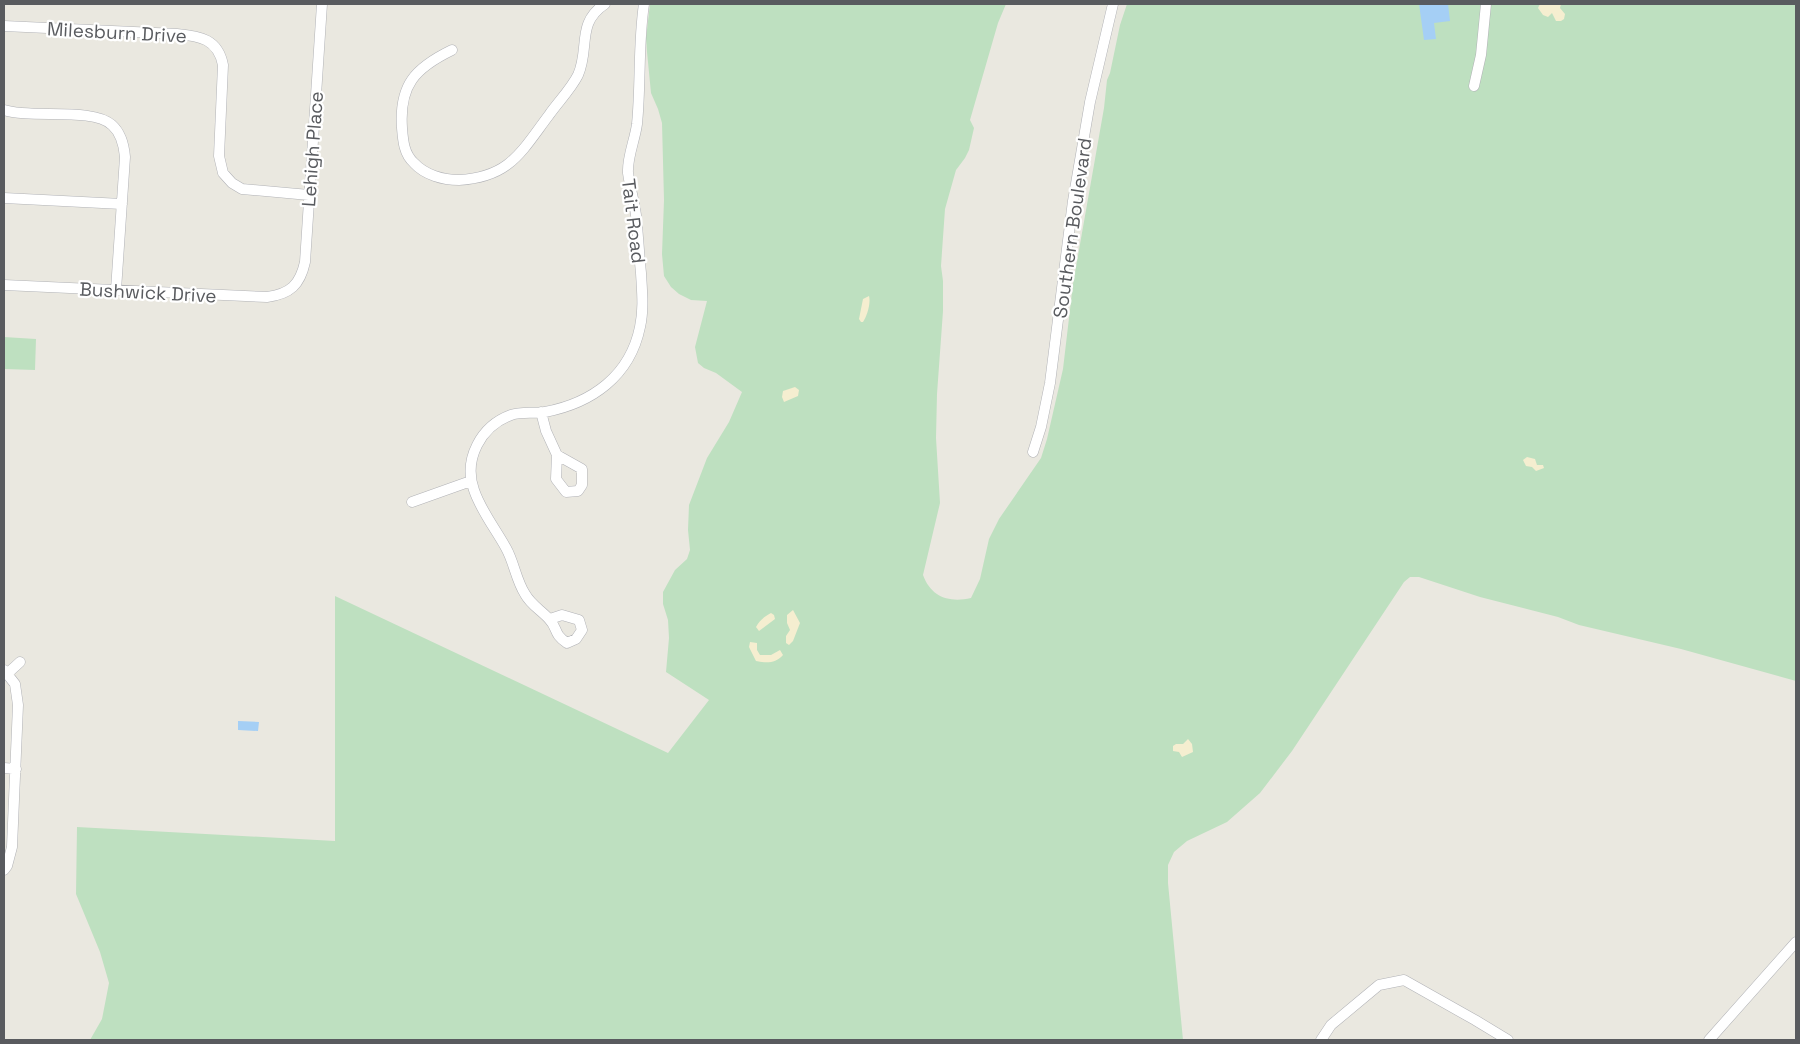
<svg xmlns="http://www.w3.org/2000/svg" width="1800" height="1044" viewBox="0 0 1800 1044" font-family="'Space Grotesk',sans-serif">
<style>
.green{fill:#bee0c0}
.sand{fill:#f5eed0}
.water{fill:#a5cff5}
.lines{fill:none;stroke-linecap:round;stroke-linejoin:round}
.minor-casing{stroke:#b1b2b6;stroke-width:11}
.minor{stroke:#fff;stroke-width:10}
.labels{text-anchor:middle;stroke-width:4.5;stroke-linejoin:round;paint-order:stroke}
.street-label{font-size:19px;fill:#595b5f;stroke:#fff}
</style>
<rect width="100%" height="100%" fill="#eae8e0"/>
<path class="green" d="M650 4H1006L998 23 970 120 974 128 969 150 965 158 956 170 945 209 941 266 943 281V311L937 394 936 438 940 503 923 575C931 597 949 603 971 598L980 579 989 539 999 519 1041 458 1047 439 1063 369 1073 284 1104 108 1107 80 1110 73 1120 25 1127 4H1796V681L1681 649 1579 625 1558 617 1480 597 1419 577H1410L1404 582 1292 751 1260 793 1227 822 1187 841 1174 852 1168 865V883L1183 1040H90L102 1019 109 983 100 952 76 894 77 827 335 841V596L668 753 709 700 666 672 669 638 668 620 663 604V592L675 570 687 559 690 550 688 530 689 505 707 458 729 422 742 392 716 373 704 368 698 363 695 347 707 301 691 300 679 294 671 287 664 276 662 254 664 200 662 123 658 109 651 93 647 52 646 38Z
M4 337 36 339 35 370 4 369Z"/>
<path class="sand" d="M1540 4H1561L1560 8 1565 14 1564 19 1561 21H1556L1552 13 1548 17 1543 15 1538 8Z
M869 296C871 303 867 316 863 322H861L859 319 863 299Z
M795 387 799 390 798 396 784 402 782 397 783 391Z
M1527 457 1535 459 1537 465H1543L1544 468 1536 471 1532 467 1526 466 1523 460Z
M793 610 800 623 793 641 789 645 786 643V636L790 630 787 623V615Z
M771 613 774 615 775 619 759 631 756 627C760 620 764 617 771 613Z
M750 642 757 643V650L760 655H771L780 650 783 655C775 664 766 663 756 661L749 647Z
M1188 739 1192 744 1193 752 1182 757 1179 752 1173 751V746L1176 744H1183Z"/>
<path class="water" d="M1419 4H1448L1450 21 1434 23 1436 39 1424 40Z
M238 721 259 722 258 731 238 730Z"/>
<g class="lines">
<g class="minor-casing">
<path id="minor" d="M4 26 177 34C200 36 218 39 223 65L219 156 223 173 232 183 242 189 309 195
M452 50C415 68 399 85 402 128 403 141 404 154 414 163 425 175 443 180 459 180 510 177 521 152 549 115 558 102 571 89 578 75 590 48 576 23 605 4
M1474 86 1481 55 1486 4
M4 110C31 119 93 107 112 125 121 133 124 145 125 157L116 290
M4 198 122 204
M4 285 267 297C290 294 300 285 305 262L322 4
M541 412 546 431 557 455 556 479 566 492 578 491 582 485V469L557 455
M1033 452 1041 427 1050 383 1073 201 1090 102 1113 4
M412 502 471 481
M550 619 562 615 579 620 582 630 576 639 567 643C553 634 558 628 549 619 541 610 531 605 525 594 516 580 514 562 506 548 495 528 481 511 474 490 463 459 481 426 511 415 522 411 534 414 545 412 592 403 630 376 640 327 644 309 642 291 641 273 639 254 638 234 636 215 634 201 630 187 628 173 627 157 635 140 637 124 641 84 638 44 644 4
M4 670 15 684 18 705 12 847 7 866 4 870
M8 673 20 662
M4 768 16 769
M1321 1040 1331 1025 1379 985 1404 980 1475 1020 1508 1040
M1709 1040 1796 942"/>
</g>
<use href="#minor" class="minor"/>
</g>
<g class="labels">
<g class="street-label">
<text transform="translate(117 32) rotate(3)" y="7">Milesburn Drive</text>
<text transform="translate(312 149) rotate(-86)" y="7">Lehigh Place</text>
<text transform="translate(634 221) rotate(83)" y="7">Tait Road</text>
<text transform="translate(1072 228) rotate(-82)" y="7">Southern Boulevard</text>
<text transform="translate(148 292) rotate(3)" y="7">Bushwick Drive</text>
</g>
</g>
<rect width="1800" height="1044" fill="none" stroke="#595b5f" stroke-width="10"/>
</svg>
